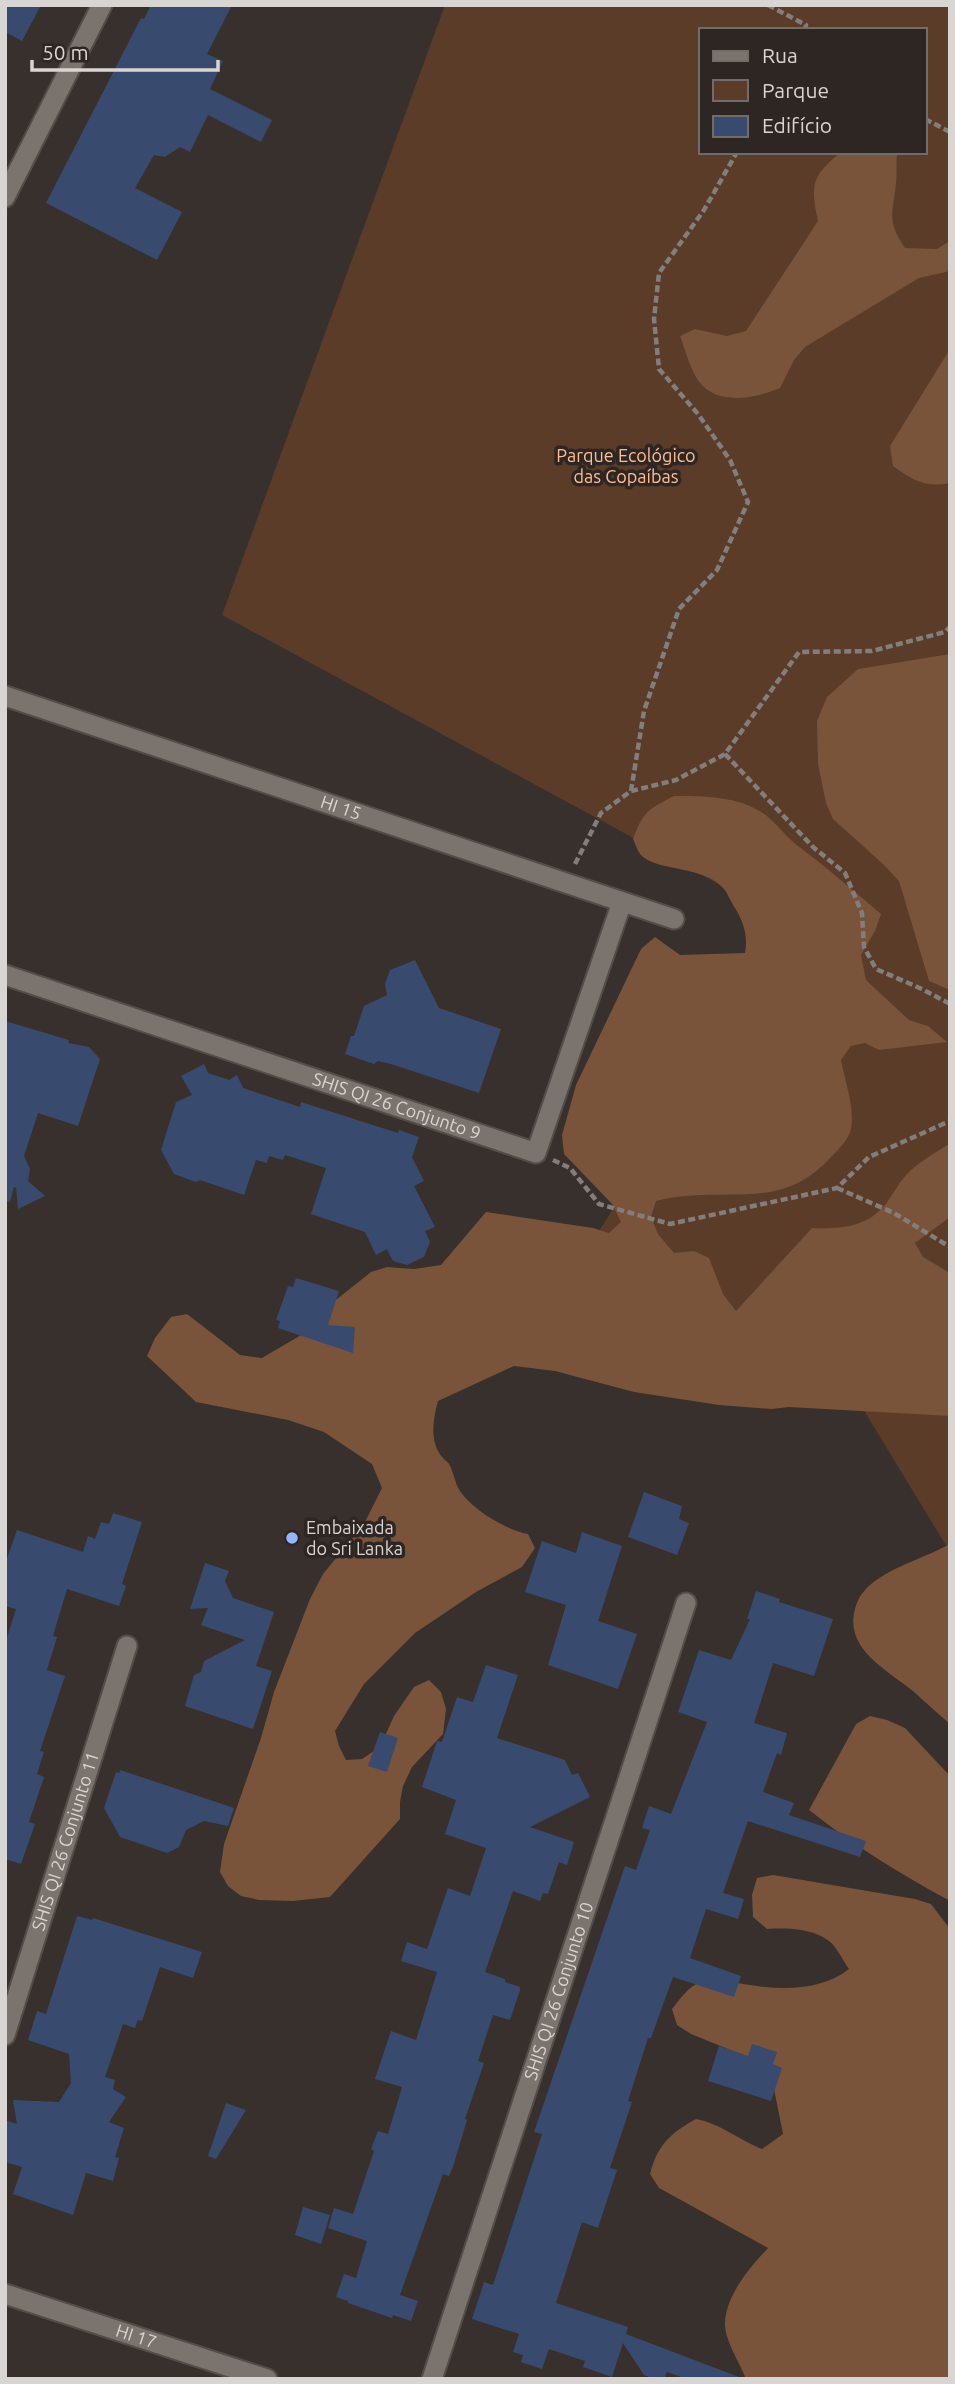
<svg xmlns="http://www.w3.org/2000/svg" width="955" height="2384" viewBox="0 0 955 2384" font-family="Ubuntu,sans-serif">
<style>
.green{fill:#5a3c29;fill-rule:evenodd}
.forest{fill:#79533a}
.building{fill:#384b6e}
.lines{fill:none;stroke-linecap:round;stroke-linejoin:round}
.minor-casing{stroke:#534d49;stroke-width:23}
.path{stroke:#847e7b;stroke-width:4.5;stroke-dasharray:7 3.5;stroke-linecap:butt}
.minor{stroke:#7b736e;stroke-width:19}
.poi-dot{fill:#92b7fd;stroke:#2d2622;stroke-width:2.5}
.labels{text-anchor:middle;stroke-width:7;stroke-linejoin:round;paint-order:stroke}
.park-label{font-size:18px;fill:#ffbd94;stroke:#2d2622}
.street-label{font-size:18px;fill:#d9d5d2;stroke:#2d2622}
.poi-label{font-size:18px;fill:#d9d5d2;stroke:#2d2622;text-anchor:start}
</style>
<rect width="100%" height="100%" fill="#37302c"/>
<path class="green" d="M445 5H950V1552L863 1409 564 1285 796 926 222 615ZM701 30H925V152H701Z"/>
<path class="forest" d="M841 152H894L897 154C896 164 897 174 896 183 893 214 886 220 905 248L937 249 950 241V271L919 278 805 347 794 360 780 388C754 399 713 407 696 377 689 365 685 349 680 336L695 329 727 336 746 331 818 221C810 184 812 176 841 152Z
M950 349V483C926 488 912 480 893 466L890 446Z
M950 654V990L929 981 899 881 883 864 833 819 826 803 818 764 817 721 827 697 858 669Z
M674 796C705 796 741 796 767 816 778 825 786 837 798 846 826 867 853 890 881 914L875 931 861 955 866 980 909 1020 928 1026 947 1042 879 1050 865 1043 851 1046 841 1060C845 1081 855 1108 851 1129 849 1139 839 1149 832 1156 779 1216 721 1183 656 1201L651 1217 658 1234 674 1253 694 1251 709 1258 723 1294 736 1311 812 1228C838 1229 865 1228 884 1206 893 1195 899 1181 910 1171 921 1161 935 1153 947 1145L950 1146V1217L915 1243 923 1257 950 1273V1416L789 1407 772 1409 719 1405 634 1392 555 1371 514 1366 438 1401C433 1419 429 1443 443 1458 445 1461 449 1462 450 1466 454 1473 455 1484 460 1491 473 1510 506 1530 528 1534L535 1548 522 1567 476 1592 415 1633 364 1684 335 1731 339 1746 346 1760 362 1759 380 1747 394 1716 414 1687 429 1680 441 1692 446 1709 443 1734 412 1767 403 1786 400 1802V1819L330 1897 293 1901 259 1900 241 1896 228 1886 220 1872 224 1844 261 1738 274 1692 310 1599 323 1574 364 1524 382 1488 372 1464 324 1432 288 1420 196 1402 147 1356 155 1338 171 1317 187 1314 240 1355 262 1358 308 1331 332 1303 371 1272 387 1267 414 1269 441 1265 486 1212 593 1228 609 1233 621 1222 613 1205 564 1154 562 1135 576 1085 641 949 655 937 680 955 745 953C748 936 744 923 735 908 731 902 728 894 724 889 703 864 657 873 640 854 637 850 635 843 633 839 643 812 648 809 674 796Z
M950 1544V1724C937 1713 925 1702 913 1691 887 1670 844 1649 855 1609 858 1595 869 1584 881 1577 901 1564 928 1556 950 1544Z
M870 1716 887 1720 905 1728 950 1776V1901C900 1874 853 1845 809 1810L856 1724Z
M773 1875 915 1899 931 1904 950 1929V2379H746C740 2363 724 2339 725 2323 726 2295 750 2267 768 2248L659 2188 650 2174C657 2146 670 2133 696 2119 721 2124 739 2140 762 2149L783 2134 772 2079 745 2056 691 2034 677 2025 672 2009C680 1999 688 1987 700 1982 715 1976 728 1981 743 1984 778 1990 820 1992 849 1969 843 1961 837 1947 829 1941 812 1928 787 1928 767 1929L753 1917 752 1895 757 1878Z"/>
<path class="building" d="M5 5H41L22 41 5 32Z
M151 5H232L207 54 223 61 210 89 272 120 261 142 208 115 190 152 180 147 165 157 154 155 135 188 182 212 157 260 46 203 141 18 144 19Z
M415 960 439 1008 501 1029 479 1093 391 1064 378 1061 374 1064 345 1054 351 1036H354L364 1006 387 995 385 984 390 970Z
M5 1021 69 1040 68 1043 89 1047 100 1059 78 1126 38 1113 24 1156 30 1169 28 1181 45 1196 18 1209 16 1188 14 1187 10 1202 5 1201Z
M204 1064 208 1073 229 1080 237 1075 243 1088 300 1107 301 1102 398 1133 399 1130 419 1137 412 1157 424 1181 414 1186 435 1227 425 1231 430 1242 424 1257 407 1265 393 1261 387 1249 376 1255 365 1232 311 1214 326 1168 285 1155 283 1160 269 1156 267 1163 256 1160 244 1195 200 1180 196 1182 174 1174 161 1150 176 1102 192 1095 181 1076Z
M296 1278 339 1291 328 1325 355 1327 353 1353 278 1328 280 1321 276 1320 288 1286 293 1287Z
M644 1492 682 1506 679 1519 689 1523 677 1555 628 1537Z
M113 1513 142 1522 122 1584 126 1586 119 1606 67 1589 53 1636 57 1637 47 1670 65 1676 40 1751 44 1752 37 1774 44 1777 29 1822 35 1824 21 1864 5 1859V1644L16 1609 5 1606V1564L17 1530 83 1552 88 1536 95 1539 101 1522 109 1524Z
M582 1532 622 1546 598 1621 637 1634 618 1689 548 1665 566 1605 525 1592 542 1541 576 1553Z
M205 1563 229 1571 225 1581 233 1598 274 1612 256 1666 272 1671 253 1729 185 1706 194 1675 201 1672 204 1661 245 1640 201 1625 208 1608 190 1609Z
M756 1591 780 1599 779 1602 833 1619 814 1676 773 1663 754 1723 787 1733 781 1755 777 1753 763 1792 794 1803 789 1815 866 1841 860 1857 748 1821 723 1893 744 1899 738 1919 706 1909 690 1958 741 1976 734 1997 673 1977 651 2038H648L628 2101 632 2102 610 2168 617 2170 598 2228 582 2222 556 2303 628 2327 626 2334 739 2377 738 2379H687L667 2372 664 2379H654L644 2375 623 2343 612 2377 583 2367 585 2361 549 2349 542 2369 521 2362 523 2355 513 2352 519 2334 472 2319 484 2282 493 2285 542 2134 534 2132 625 1866 636 1870 650 1830 642 1828 649 1806 671 1814 707 1722 678 1712 699 1650 731 1660 750 1619H747Z
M486 1665 518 1675 497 1738 565 1760 572 1775 578 1773 590 1797 530 1827 574 1842 567 1865 559 1862 548 1894 543 1893 540 1901 513 1891 485 1972 505 1979V1982L520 1987V1990L510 2020 493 2015 478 2061 484 2063 465 2119 467 2120 453 2167 449 2176 443 2174 400 2295 418 2301 411 2321 393 2315 392 2318 348 2303V2301L336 2297 344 2274 356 2278 367 2241 328 2228 334 2208 353 2214 374 2151 371 2149 378 2131 388 2134 402 2087 375 2079 391 2031 416 2040 437 1972 401 1961 407 1942 427 1949 448 1888 470 1896 486 1848 445 1834 456 1800 422 1787 437 1741 442 1742 457 1697 473 1702Z
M380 1732 398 1738 387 1772 368 1766Z
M120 1770 234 1808 228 1826 204 1821 186 1830 179 1847 167 1853 120 1837 104 1808 116 1772 119 1773Z
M77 1916 92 1920 93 1918 202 1952 193 1978 160 1967 142 2021 138 2020 135 2028 123 2024 105 2077 115 2080 113 2089 126 2097 109 2122 124 2128 115 2157 119 2158 113 2181 86 2173 73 2215 13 2194 22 2167 5 2162V2120L17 2124 13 2100 59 2102 71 2083 69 2054 28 2040 37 2011 46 2014Z
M752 2044 777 2052 773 2064 782 2068 771 2101 708 2081 719 2046 748 2056Z
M226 2103 246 2110 216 2159 208 2156Z
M303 2207 330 2215 321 2244 295 2235Z"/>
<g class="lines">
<g class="minor-casing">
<g id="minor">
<path d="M5 197 102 5"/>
<path id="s1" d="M5 696 674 919"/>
<path id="s2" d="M5 975 536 1153 622 902"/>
<path id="s3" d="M5 2035 127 1646"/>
<path id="s4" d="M5 2294 267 2379"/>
<path id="s5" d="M432 2379 686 1603"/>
</g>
</g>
<path class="path" d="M768 5 806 25 805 30
M925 119 948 131 950 128
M725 754 813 847 845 873 862 913 864 947 876 969 922 989 950 1004
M631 791 644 711 679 609 717 570 748 502 730 460 698 414 659 369 654 319 659 273 704 210 737 152
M575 864 601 813 631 791 676 780 725 754 799 652 872 651 945 632 950 627
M553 1160 570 1168 599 1204 670 1224 837 1188 869 1157 950 1121
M837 1188 894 1213 950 1247"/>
<use href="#minor" class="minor"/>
</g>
<circle class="poi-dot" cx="292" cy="1538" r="7"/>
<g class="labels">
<g class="park-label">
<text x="626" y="462">Parque Ecológico<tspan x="626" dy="21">das Copaíbas</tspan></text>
</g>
<g class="street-label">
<text dy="6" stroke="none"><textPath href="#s1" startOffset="354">HI 15</textPath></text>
<text dy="6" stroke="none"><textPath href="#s2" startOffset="413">SHIS QI 26 Conjunto 9</textPath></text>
<text dy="6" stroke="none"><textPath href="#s3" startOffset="203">SHIS QI 26 Conjunto 11</textPath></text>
<text dy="6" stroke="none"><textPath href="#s5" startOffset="408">SHIS QI 26 Conjunto 10</textPath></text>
<text dy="6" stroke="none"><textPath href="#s4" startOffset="138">HI 17</textPath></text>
</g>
<g class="poi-label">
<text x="306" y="1534">Embaixada<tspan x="306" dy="21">do Sri Lanka</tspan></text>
</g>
</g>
<rect width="955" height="2384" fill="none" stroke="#d9d5d2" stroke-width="14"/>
<rect x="699" y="28" width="228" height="126" fill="#2d2622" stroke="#726c68" stroke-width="2"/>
<rect x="713" y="51" width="35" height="10" fill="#7b736e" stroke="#726c68" stroke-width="2"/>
<text x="762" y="63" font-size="21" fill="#d9d5d2">Rua</text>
<rect x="713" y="80" width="35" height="21" fill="#5a3c29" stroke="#726c68" stroke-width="2"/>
<text x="762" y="98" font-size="21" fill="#d9d5d2">Parque</text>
<rect x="713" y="116" width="35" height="21" fill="#384b6e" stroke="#726c68" stroke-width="2"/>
<text x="762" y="133" font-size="21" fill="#d9d5d2">Edifício</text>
<path d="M32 60v10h186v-10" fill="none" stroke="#d9d5d2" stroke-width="3.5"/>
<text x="42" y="60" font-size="21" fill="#d9d5d2" stroke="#2d2622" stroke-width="5" paint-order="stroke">50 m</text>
</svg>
